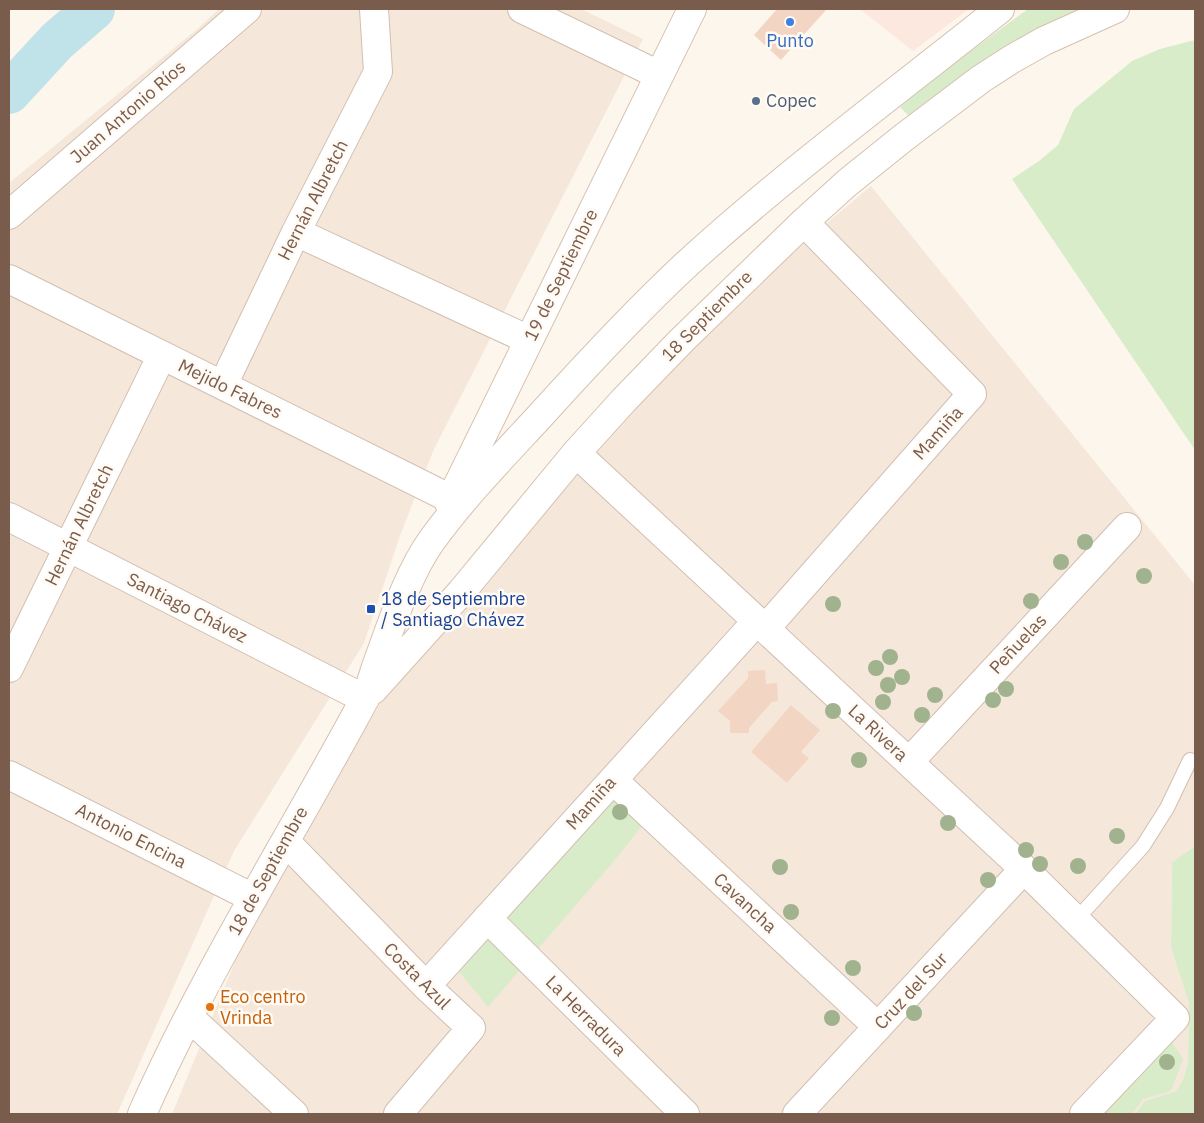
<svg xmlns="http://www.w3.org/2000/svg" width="1204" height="1123" viewBox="0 0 1204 1123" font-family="'IBM Plex Sans',sans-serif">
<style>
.residential{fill:#f5e8da}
.commercial{fill:#fde8e0}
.green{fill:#d8ecc9}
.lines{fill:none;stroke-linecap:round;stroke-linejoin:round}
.river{stroke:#bfe3e8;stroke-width:42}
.building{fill:#f3d5c3}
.lane-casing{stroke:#d1beb0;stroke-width:16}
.street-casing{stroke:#d1beb0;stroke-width:30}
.secondary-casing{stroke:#d6c0b0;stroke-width:30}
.lane{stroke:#fff;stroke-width:14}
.street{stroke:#fff;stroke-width:28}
.secondary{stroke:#fff;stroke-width:28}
.tree{fill:#a0b28e}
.shop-dot{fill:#3f7fe0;stroke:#fffaf3;stroke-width:2}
.service-dot{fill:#5c6f8a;stroke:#fffaf3;stroke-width:2}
.transit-dot{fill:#1a4fb4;stroke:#fffaf3;stroke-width:2}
.food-dot{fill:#e8710a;stroke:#fffaf3;stroke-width:2}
.labels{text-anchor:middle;stroke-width:5;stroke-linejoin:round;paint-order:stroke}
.shop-label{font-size:18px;fill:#366cbe;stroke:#fffaf3}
.service-label{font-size:18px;fill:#4e5e75;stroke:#fffaf3;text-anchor:start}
.street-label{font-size:18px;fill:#7a5c4d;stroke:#fffaf3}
.transit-label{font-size:18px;fill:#164399;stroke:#fffaf3;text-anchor:start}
.food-label{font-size:18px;fill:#c56008;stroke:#fffaf3;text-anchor:start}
</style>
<rect width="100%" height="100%" fill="#fdf6ec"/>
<path class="residential" d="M219 9H581L643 39 434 449 401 533 364 643 234 851 117 1114H9V183L195 31Z
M871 186 1195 585V846L1172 862 1171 948 1189 1003 1188 1063 1183 1080 1176 1091 1145 1101 1135 1114H172L260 901 419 640 691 337Z"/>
<path class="commercial" d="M860 9H969L913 51Z"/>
<path class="green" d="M1028 9H1096L916 123 900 107 937 76Z
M1195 40V450L1012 179 1039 161 1058 145 1074 109 1132 61 1160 49Z
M624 782 646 821 614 861 488 1007 457 969Z
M1195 846V1114H1135L1145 1101 1176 1091 1183 1080 1188 1063 1189 1003 1171 948 1172 862Z
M1170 1039 1183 1059 1171 1091 1143 1099 1132 1114H1096Z"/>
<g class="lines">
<path class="river" d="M9 93 57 41 94 9"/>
</g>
<path class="building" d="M777 9H827L781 60 754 35Z
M765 670 766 684 777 683 778 701 772 702 749 728V733H730V721L718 711 748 678V671Z
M791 705 820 730 801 752 809 758 787 783 751 752Z"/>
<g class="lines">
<g class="lane-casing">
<path id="lane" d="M1076 920 1143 846 1167 808 1190 760"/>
</g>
<g class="street-casing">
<path id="street" d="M522 9 659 75
M9 215 247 9
M296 232 529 340
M9 279 451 499
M223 385 296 232 378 72 374 9
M576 453 1024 869 1175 1018 1084 1114
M9 517 365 699
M765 629 972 394 804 222
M9 668 162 355
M909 762 1127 527
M9 775 253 898
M613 780 878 1027
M286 842 426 986 471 1028 398 1114
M487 918 685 1114
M426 986 757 621
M189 1017 294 1114
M797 1114 1024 869"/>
</g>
<g class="secondary-casing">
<path id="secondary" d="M449 503 692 9
M373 690 462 591 576 453 624 400 682 340 804 222 847 183 903 138 981 79 1012 59 1044 41 1115 9
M142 1114C205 972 288 841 362 704 369 692 372 678 377 664 391 626 408 573 432 540 464 496 503 456 540 416 588 363 637 310 689 262 788 172 896 92 1000 9"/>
</g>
<use href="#lane" class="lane"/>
<use href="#street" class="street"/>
<use href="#secondary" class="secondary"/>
</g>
<g class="tree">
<circle cx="1085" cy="542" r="8"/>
<circle cx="1061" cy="562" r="8"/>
<circle cx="1144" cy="576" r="8"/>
<circle cx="1031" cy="601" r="8"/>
<circle cx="833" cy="604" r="8"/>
<circle cx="890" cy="657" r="8"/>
<circle cx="876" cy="668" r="8"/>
<circle cx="902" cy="677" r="8"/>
<circle cx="888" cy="685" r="8"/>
<circle cx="1006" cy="689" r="8"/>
<circle cx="935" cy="695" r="8"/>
<circle cx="993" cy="700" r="8"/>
<circle cx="883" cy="702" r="8"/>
<circle cx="833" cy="711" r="8"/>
<circle cx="922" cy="715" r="8"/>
<circle cx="859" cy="760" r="8"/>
<circle cx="620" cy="812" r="8"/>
<circle cx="948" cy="823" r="8"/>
<circle cx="1117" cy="836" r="8"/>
<circle cx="1026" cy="850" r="8"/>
<circle cx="1040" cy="864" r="8"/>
<circle cx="1078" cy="866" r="8"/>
<circle cx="780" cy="867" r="8"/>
<circle cx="988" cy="880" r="8"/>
<circle cx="791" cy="912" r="8"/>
<circle cx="853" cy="968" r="8"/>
<circle cx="914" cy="1013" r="8"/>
<circle cx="832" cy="1018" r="8"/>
<circle cx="1167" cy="1062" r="8"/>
</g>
<circle class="shop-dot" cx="790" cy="22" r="5"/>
<circle class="service-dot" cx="756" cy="101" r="5"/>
<rect class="transit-dot" x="366" y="604" width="10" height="10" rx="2.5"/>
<circle class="food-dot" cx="210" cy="1007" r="5"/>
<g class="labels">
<g class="shop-label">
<text x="790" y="47">Punto</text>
</g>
<g class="service-label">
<text x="766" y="107">Copec</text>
</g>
<g class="street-label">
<text transform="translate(128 112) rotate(-41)" y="6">Juan Antonio Ríos</text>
<text transform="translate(313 200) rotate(-63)" y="6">Hernán Albretch</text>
<text transform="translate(561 275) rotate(-64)" y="6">19 de Septiembre</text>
<text transform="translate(707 316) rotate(-45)" y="6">18 Septiembre</text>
<text transform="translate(230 389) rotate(26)" y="6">Mejido Fabres</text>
<text transform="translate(938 433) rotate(-48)" y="6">Mamiña</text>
<text transform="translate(79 525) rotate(-64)" y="6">Hernán Albretch</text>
<text transform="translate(187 608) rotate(27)" y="6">Santiago Chávez</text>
<text transform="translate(1018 644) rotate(-47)" y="6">Peñuelas</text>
<text transform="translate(878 733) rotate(43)" y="6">La Rivera</text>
<text transform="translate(591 803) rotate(-48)" y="6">Mamiña</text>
<text transform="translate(131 836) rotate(27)" y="6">Antonio Encina</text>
<text transform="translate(268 871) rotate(-61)" y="6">18 de Septiembre</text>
<text transform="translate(745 903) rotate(43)" y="6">Cavancha</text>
<text transform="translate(417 976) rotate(45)" y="6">Costa Azul</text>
<text transform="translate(911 991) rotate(-47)" y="6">Cruz del Sur</text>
<text transform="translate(586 1016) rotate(45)" y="6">La Herradura</text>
</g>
<g class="transit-label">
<text x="381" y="605">18 de Septiembre<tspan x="381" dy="21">/ Santiago Chávez</tspan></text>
</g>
<g class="food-label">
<text x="220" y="1003">Eco centro<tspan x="220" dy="21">Vrinda</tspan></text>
</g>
</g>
<rect width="1204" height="1123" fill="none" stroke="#7a5c4d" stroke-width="20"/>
</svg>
